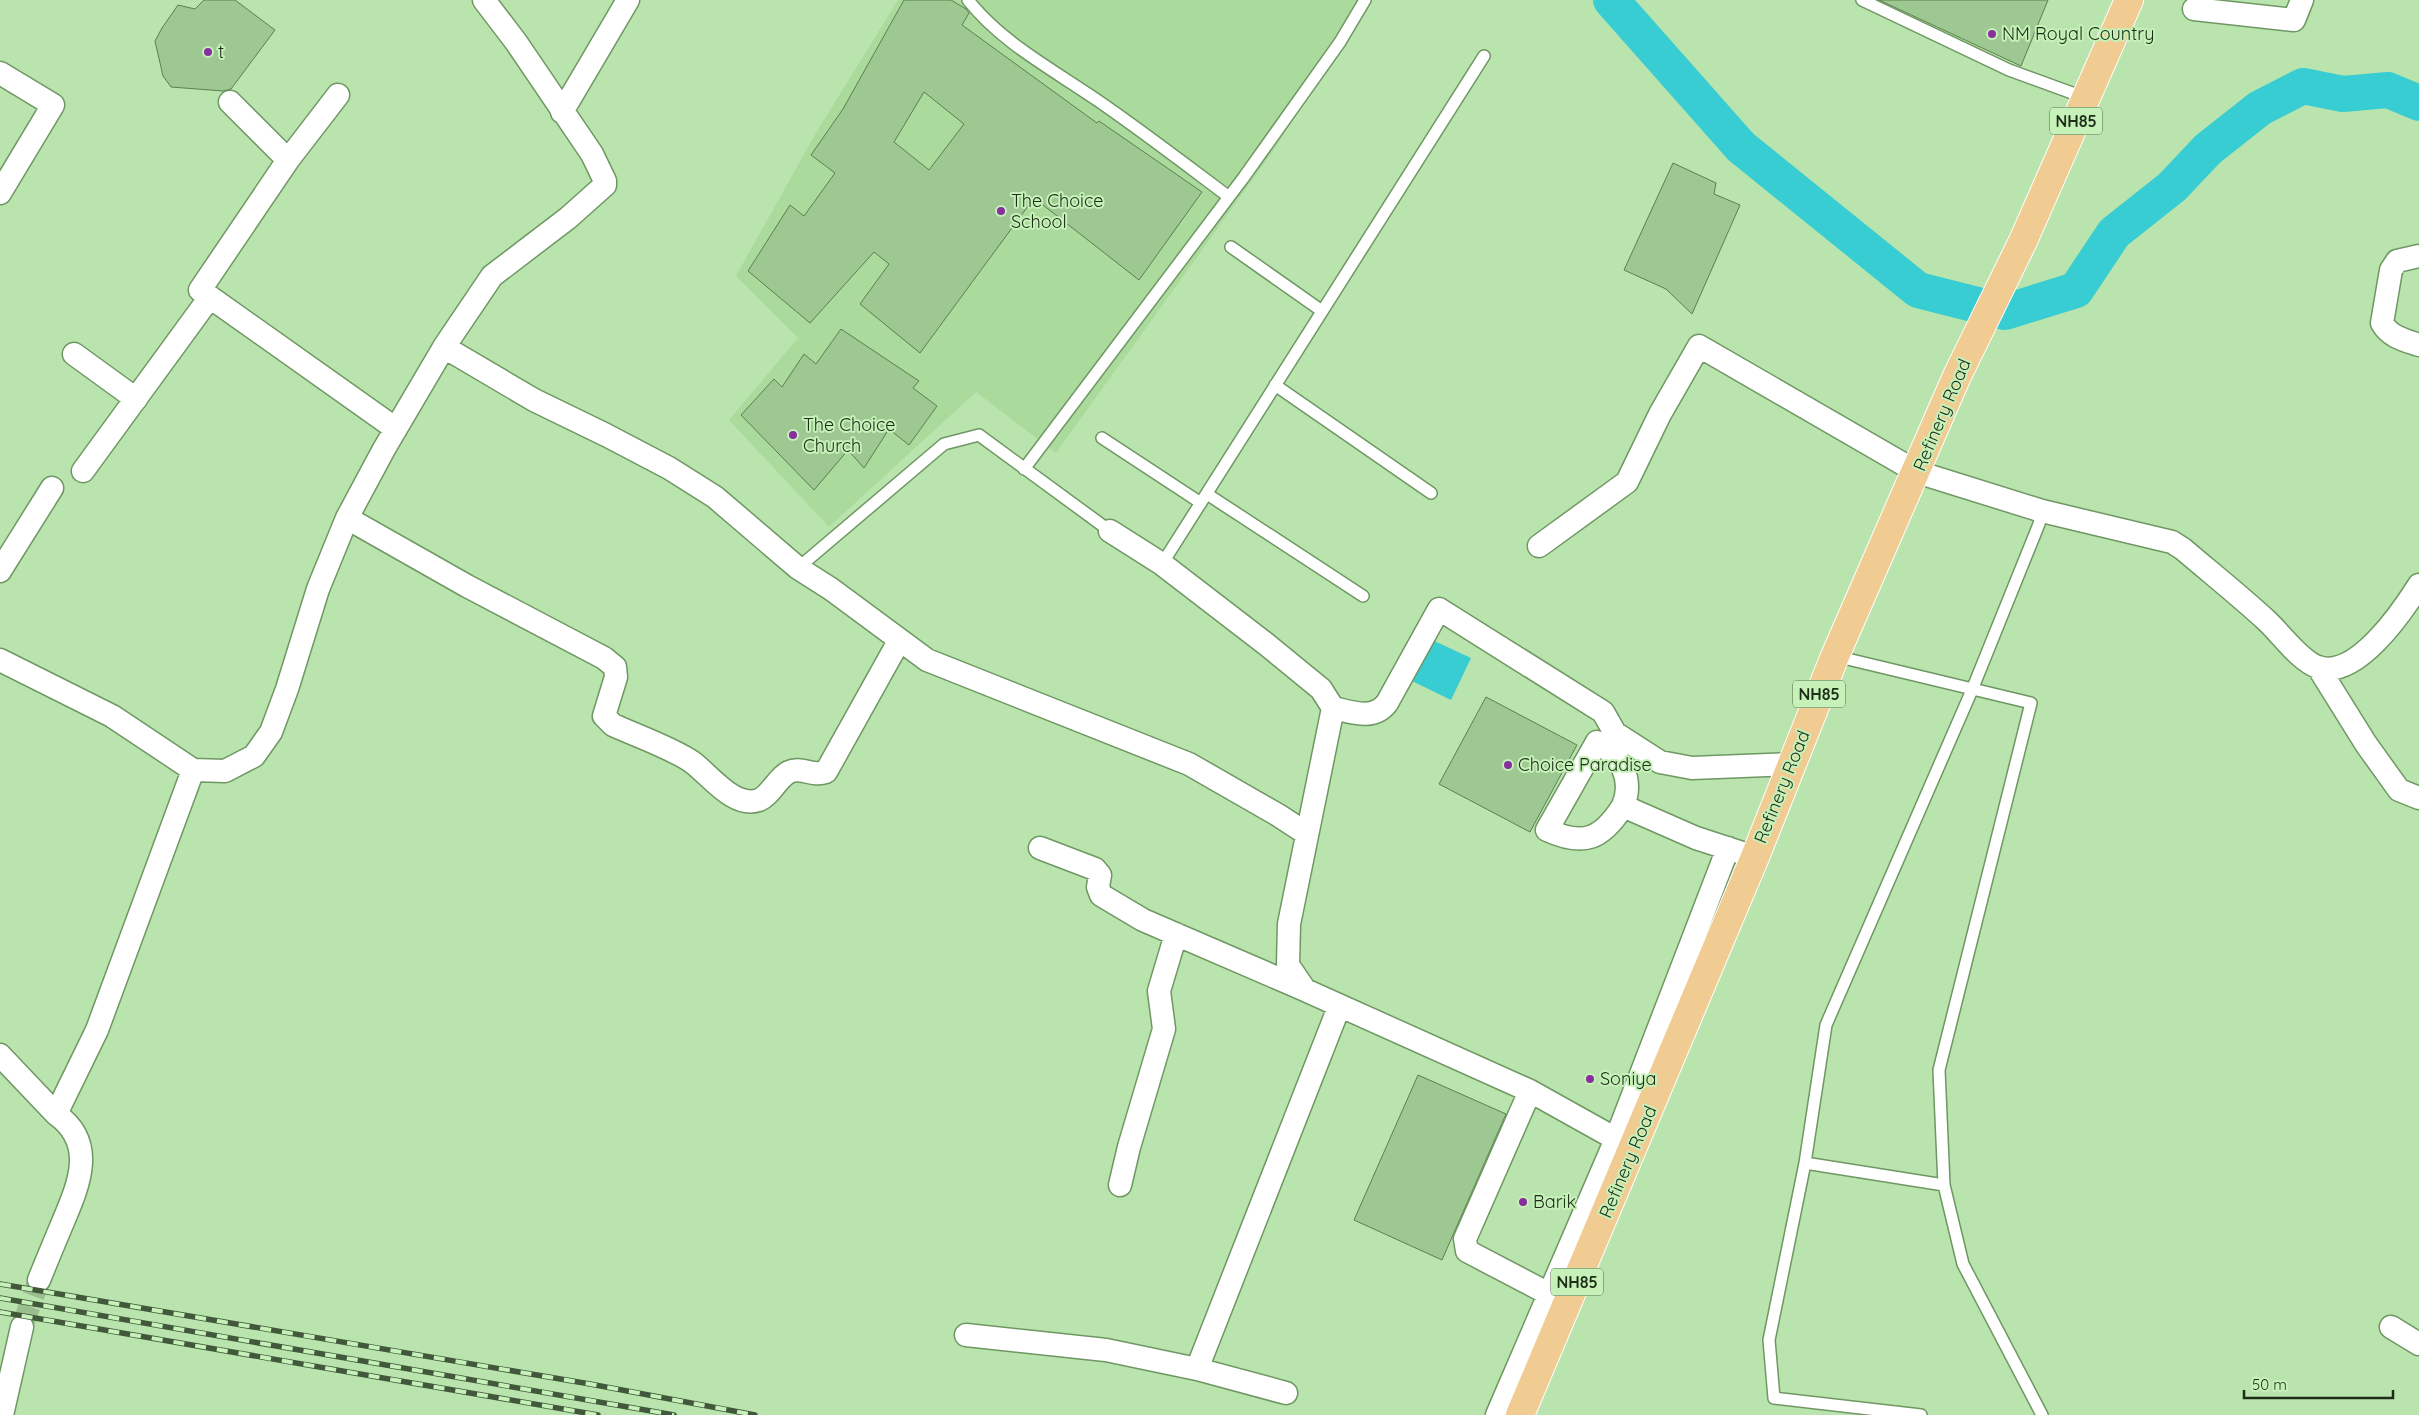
<svg xmlns="http://www.w3.org/2000/svg" width="2419" height="1415" viewBox="0 0 2419 1415" font-family="Quicksand,sans-serif">
<style>
.built{fill:#aada9c}
.water{fill:#37cdd2}
.lines{fill:none;stroke-linecap:round;stroke-linejoin:round}
.river{stroke:#37cdd2;stroke-width:36}
.building{fill:#9ec892;stroke:#59804d;fill-rule:evenodd}
.minor-tunnel{stroke:#9abf8f;stroke-width:22;stroke-dasharray:22 11;stroke-linecap:butt}
.service-casing{stroke:#6f9763;stroke-width:14}
.minor-casing{stroke:#6f9763;stroke-width:25}
.trunk-casing{stroke:#fff;stroke-width:30}
.service{stroke:#fff;stroke-width:11}
.minor{stroke:#fff;stroke-width:22}
.trunk{stroke:#f0cc92;stroke-width:28}
.rail-casing{stroke:#41583b;stroke-width:5.5}
.rail{stroke:#c6f1b9;stroke-width:4;stroke-dasharray:11;stroke-linecap:butt}
.poi-dot{fill:#862f9d;stroke:#c6f1b9;stroke-width:2}
.labels{text-anchor:middle;stroke-width:4;stroke-linejoin:round;paint-order:stroke}
.shield{fill:#c6f1b9;stroke:#506848;stroke-width:1}
.shield-label{font-size:16px;font-weight:bold;fill:#1d2d18}
.poi-label{font-size:18px;fill:#1d2d18;stroke:#c6f1b9;text-anchor:start}
.street-label{font-size:18px;fill:#1d2d18;stroke:#c6f1b9}
</style>
<rect width="100%" height="100%" fill="#b9e4ad"/>
<path class="built" d="M898 0H1367L1276 147 1056 453 976 392 829 527 729 420 798 338 736 276 816 133Z"/>
<path class="water" d="M1430 639 1471 658 1451 700 1410 680Z"/>
<g class="lines">
<path class="river" d="M1611 0 1741 147 1918 290 2005 312 2076 290 2114 233 2172 187 2208 149 2260 108 2303 86 2343 94 2388 90 2419 103"/>
</g>
<path class="building" d="M204 0H235L275 30 231 89 223 91 171 87 163 76 155 41 162 28 178 5 195 9Z
M904 0H951L966 9 969 13 962 25 1097 123 1099 121 1202 192 1139 280 1034 198 920 353 860 304 889 264 874 252 810 323 748 271 790 205 804 216 835 173 811 155 843 109ZM924 92 964 124 929 170 894 142Z
M1879 0H2048L2021 66Z
M1673 163 1716 183 1714 194 1740 205 1692 314 1666 289 1624 270Z
M841 329 919 381 913 388 937 406 909 445 889 429 864 468 848 450 814 490 741 415 774 379 782 387 804 354 816 364Z
M1486 697 1577 745 1530 832 1439 784Z
M1418 1075 1506 1114 1442 1260 1354 1220Z"/>
<g class="lines">
<path class="minor-tunnel" d="M22 1327 39 1280"/>
<g class="service-casing">
<path id="service" d="M968 0C1002 43 1052 69 1097 100 1142 131 1185 164 1229 197
M1862 0 2009 70 2086 98
M1231 247 1322 311
M1275 385 1431 493
M1102 438 1201 503
M1024 469 1244 177 1340 42 1365 0
M1207 494 1363 596
M1162 564 1484 56
M798 568 944 444 979 435 1110 531
M1835 656 2031 703 1939 1070 1944 1185 1963 1264 2042 1415
M1805 1163 1944 1185
M1921 1415 1774 1398 1769 1340 1805 1163 1826 1025 1972 690 2039 524 2042 511"/>
</g>
<g class="minor-casing">
<path id="minor" d="M2194 9 2294 20 2302 0
M0 73 53 105 0 193
M230 102 288 160 200 290 396 429
M562 112 628 0
M288 160 338 95
M2419 256 2397 261 2391 270 2382 323C2390 337 2404 340 2419 345
M444 347 492 276 568 218 605 185V181L592 154 516 42 484 0
M74 354 136 399
M83 471 210 297
M347 518 467 586 604 658 615 667 616 677 604 716 613 725C635 735 674 749 692 762 710 775 734 809 759 800 771 795 778 777 789 772 801 766 812 777 826 772L899 641
M1110 531 1162 564 1266 644 1321 689 1333 708 1289 924 1288 965 1305 990 1530 1091 1616 1139
M1539 546 1627 482 1660 414 1699 346 1917 472 2042 511 2172 542 2183 549C2211 573 2240 596 2267 621 2281 634 2301 662 2318 667 2356 680 2402 612 2419 585
M0 571 52 488
M0 660 112 716 193 770 225 771 254 756 271 732 287 689 318 589 347 518 384 449 444 347 534 400 606 435 669 468 715 497 798 568 831 589 927 660 1189 764 1278 815 1307 834
M2318 667 2366 744 2399 790 2419 798
M1333 708C1352 712 1373 721 1387 703L1439 609 1603 712 1615 733 1660 762 1692 768 1791 764
M1623 806C1634 779 1621 756 1597 742L1547 830C1584 847 1602 839 1623 806L1696 838 1742 853
M1040 848 1095 869 1100 875 1098 887 1101 895 1143 920 1305 990
M0 1055 56 1114
M1530 1091 1465 1239 1467 1251 1549 1294
M1120 1185 1129 1147 1164 1029 1159 991 1176 934
M39 1280C47 1260 55 1241 63 1222 79 1184 97 1143 56 1114L97 1030 193 770
M2391 1327 2419 1344
M966 1335 1106 1350 1197 1369 1339 1007
M1197 1369 1286 1393
M2 1415 22 1327
M1497 1415 1616 1139 1728 848"/>
</g>
<g class="trunk-casing">
<path id="trunk" d="M1520 1415 1755 857 1835 656 1957 376 2023 241 2129 0"/>
</g>
<use href="#service" class="service"/>
<use href="#minor" class="minor"/>
<use href="#trunk" class="trunk"/>
<g class="rail-casing">
<path id="rail" d="M0 1284 590 1384 755 1415
M0 1298 674 1415
M0 1312 598 1415"/>
</g>
<use href="#rail" class="rail"/>
</g>
<g class="poi-dot">
<circle cx="1992" cy="34" r="5"/>
<circle cx="208" cy="52" r="5"/>
<circle cx="1001" cy="211" r="5"/>
<circle cx="793" cy="435" r="5"/>
<circle cx="1508" cy="765" r="5"/>
<circle cx="1590" cy="1079" r="5"/>
<circle cx="1523" cy="1202" r="5"/>
</g>
<g class="labels">
<g class="shield">
<rect x="2050" y="107.5" width="52" height="27" rx="4"/>
<rect x="1793" y="680.5" width="52" height="27" rx="4"/>
<rect x="1551" y="1268.5" width="52" height="27" rx="4"/>
</g>
<g class="shield-label">
<text x="2076" y="127">NH85</text>
<text x="1819" y="700">NH85</text>
<text x="1577" y="1288">NH85</text>
</g>
<g class="poi-label">
<text x="2002" y="40">NM Royal Country</text>
<text x="218" y="58">t</text>
<text x="1011" y="207">The Choice<tspan x="1011" dy="21">School</tspan></text>
<text x="803" y="431">The Choice<tspan x="803" dy="21">Church</tspan></text>
<text x="1518" y="771">Choice Paradise</text>
<text x="1600" y="1085">Soniya</text>
<text x="1533" y="1208">Barik</text>
</g>
<g class="street-label">
<text transform="translate(1942 415) rotate(-67)" y="6">Refinery Road</text>
<text transform="translate(1782 787) rotate(-68)" y="6">Refinery Road</text>
<text transform="translate(1628 1162) rotate(-67)" y="6">Refinery Road</text>
</g>
</g>
<path d="M2244 1390v8h149v-8" fill="none" stroke="#1d2d18" stroke-width="2.5"/>
<text x="2252" y="1390" font-size="15" fill="#1d2d18" stroke="#c6f1b9" stroke-width="4" paint-order="stroke">50 m</text>
</svg>
